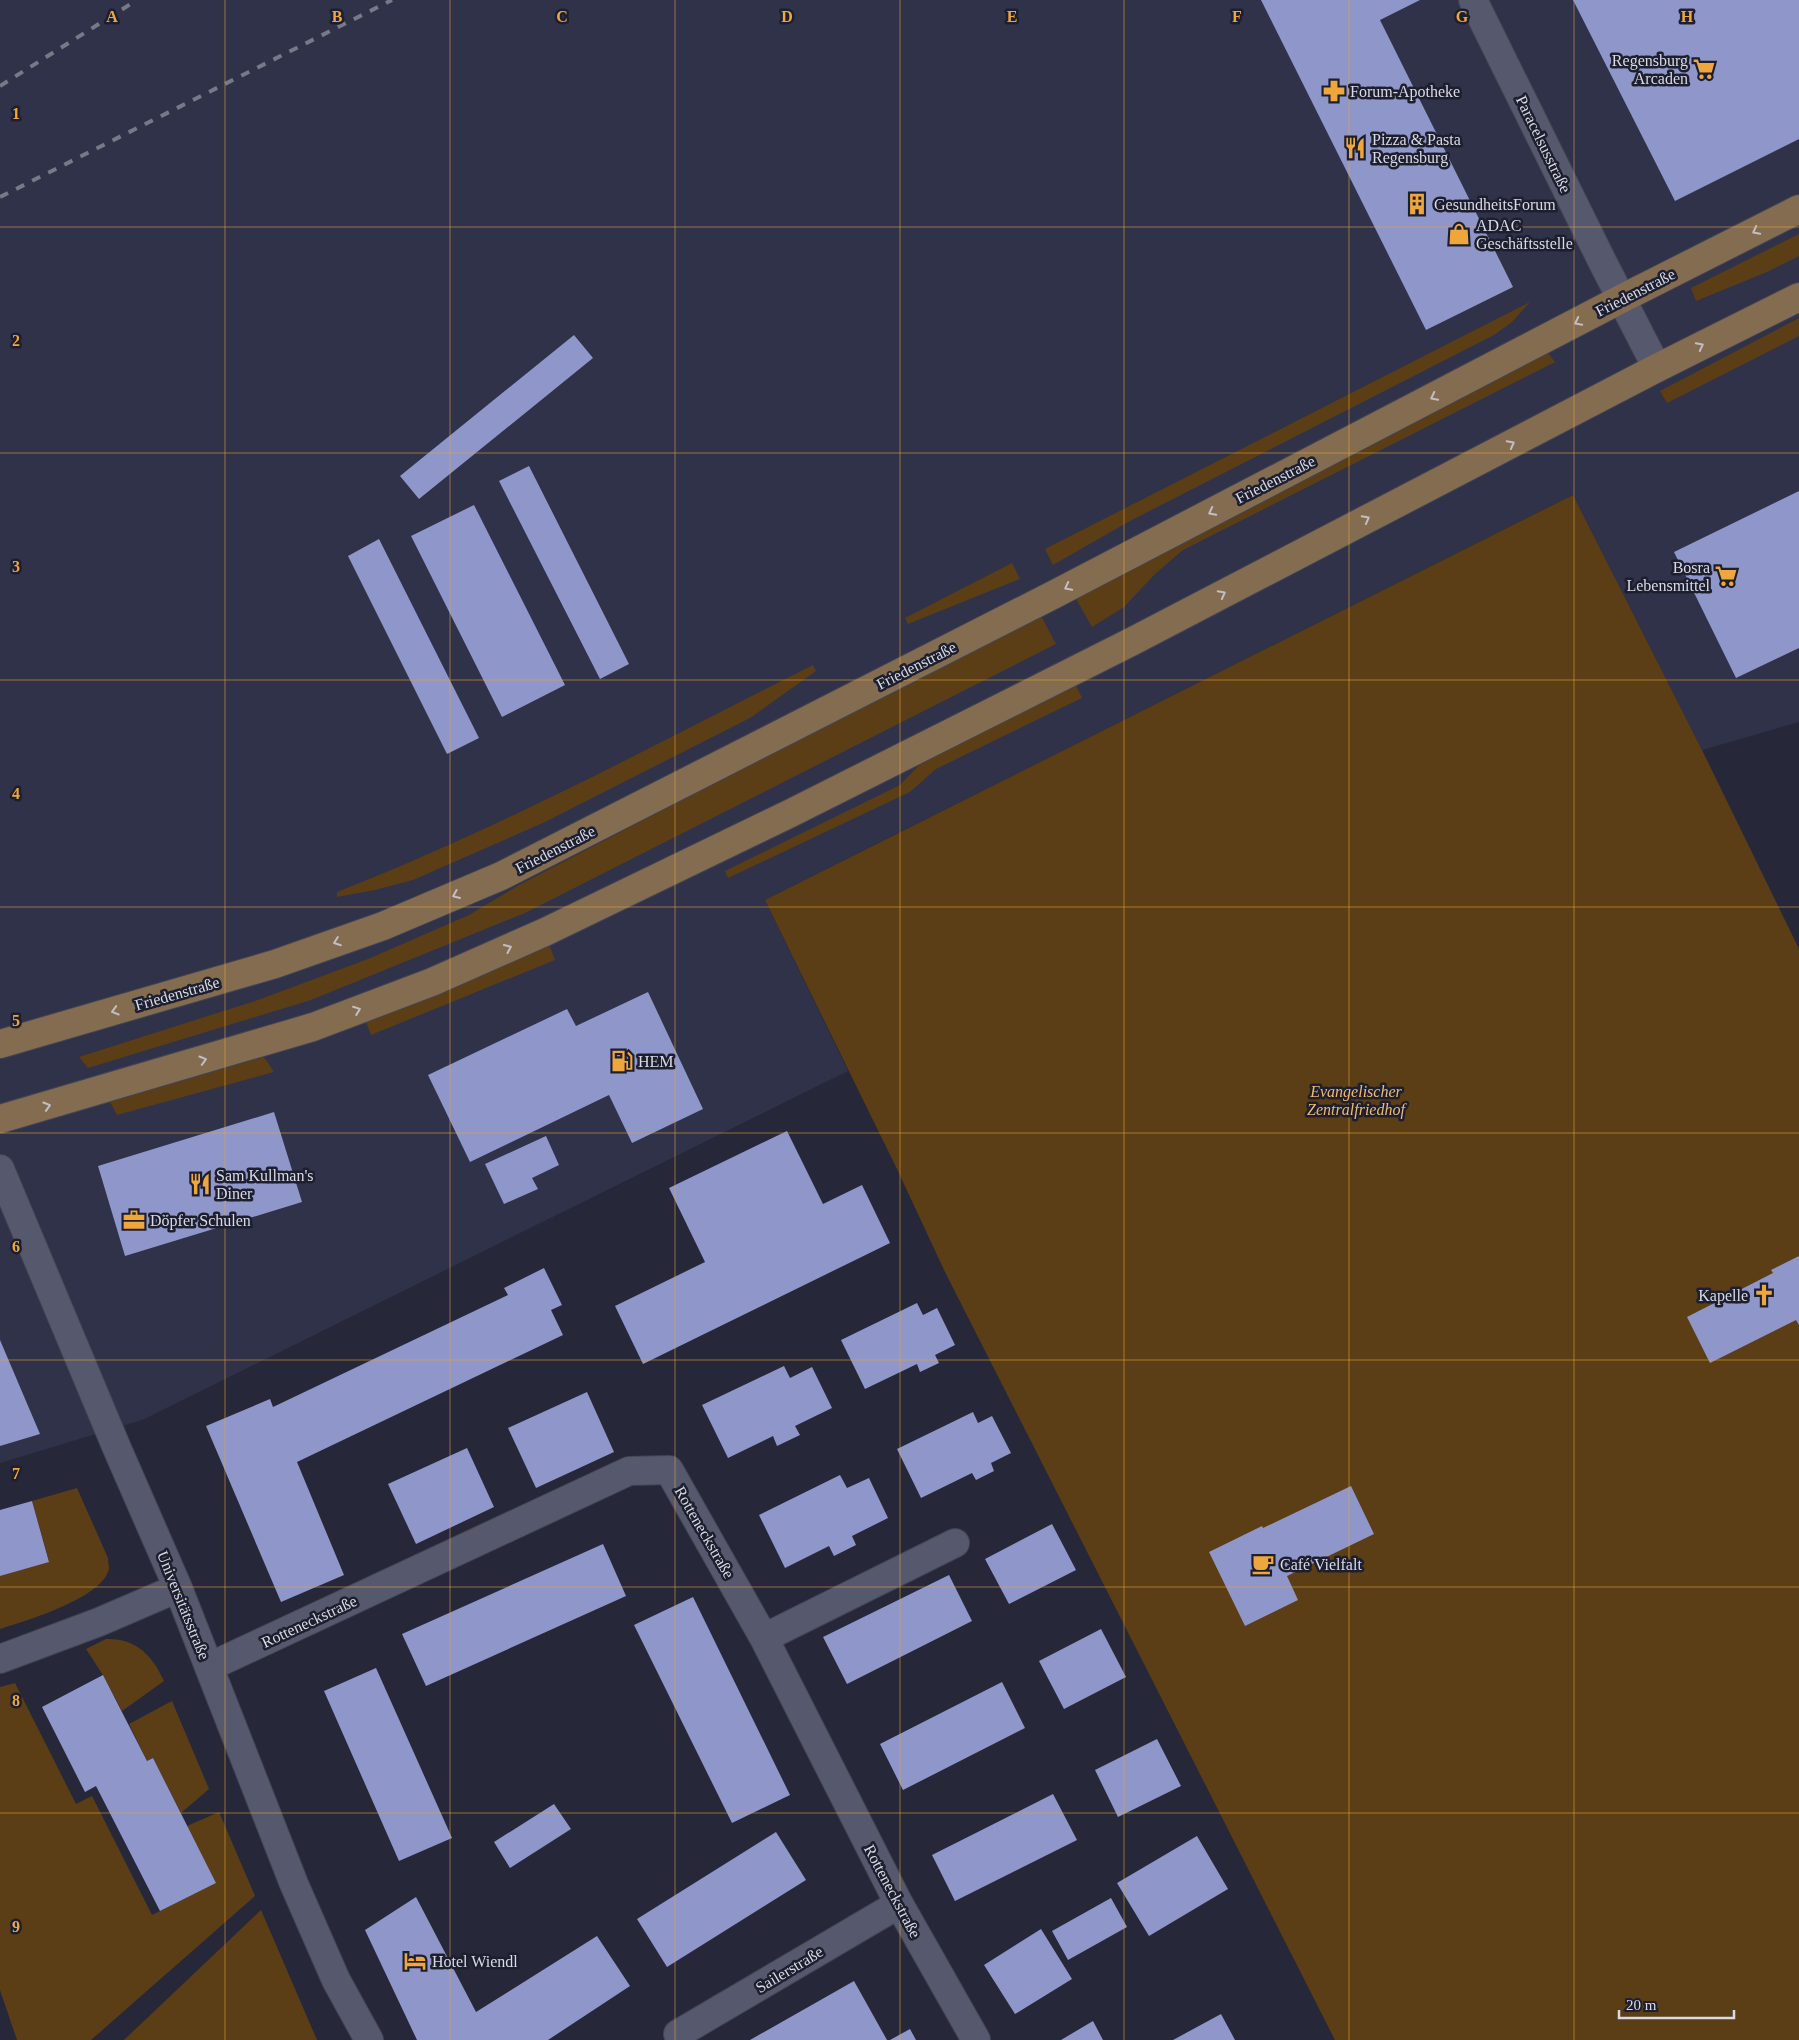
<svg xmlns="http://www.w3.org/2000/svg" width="1799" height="2040" viewBox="0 0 1799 2040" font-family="Georgia,serif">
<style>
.built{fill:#2f3249}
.green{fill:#5b3e16}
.building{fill:#8f96ca}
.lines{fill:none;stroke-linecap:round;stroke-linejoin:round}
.minor-casing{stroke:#434553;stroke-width:30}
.major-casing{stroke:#434553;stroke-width:30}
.minor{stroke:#56596d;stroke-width:28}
.major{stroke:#846c51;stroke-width:28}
.rail{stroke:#777988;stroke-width:4;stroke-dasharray:9 9;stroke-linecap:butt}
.oneway{stroke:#c3bec1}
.grid{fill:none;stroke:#efa73d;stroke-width:1;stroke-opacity:0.55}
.labels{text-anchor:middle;stroke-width:5;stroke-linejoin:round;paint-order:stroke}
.poi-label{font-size:16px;fill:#d8dae6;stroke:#1d1f2f;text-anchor:start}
.street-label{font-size:16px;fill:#d8dae6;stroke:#1d1f2f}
.park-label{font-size:16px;font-style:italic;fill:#f0ba73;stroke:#1d1f2f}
.grid-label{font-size:16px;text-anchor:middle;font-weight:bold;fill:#efa73d;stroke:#1d1f2f;stroke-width:5;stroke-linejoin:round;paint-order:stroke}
</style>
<rect width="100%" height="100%" fill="#26283a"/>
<path class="built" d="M0 0H1799V722L1702 750 1573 495 765 900 848 1071 142 1420 0 1463Z"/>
<path class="green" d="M1799 234V256L1767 272 1696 301 1691 288Z
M1530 302 1511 323 1494 335 1130 521 1053 565 1045 549Z
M1799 318V336L1667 403 1660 391Z
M1548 353 1555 362 1183 550 1155 574 1124 607 1092 627 1075 597Z
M1573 495 1702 750 1799 949V2040H1335L945 1272 897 1169 765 900Z
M1012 563 1020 579 908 624 905 618Z
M1040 614 1056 644 525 913 311 1000 88 1068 79 1057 258 1000 368 959 469 915 519 885Z
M813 665 816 671 750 718 545 822 413 880 375 890 337 897V892C501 828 656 744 813 665Z
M1074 681 1082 698 936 769 910 792 728 878 725 871 900 785 927 757Z
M549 944 555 960 371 1035 364 1017Z
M264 1057 274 1072 117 1115 110 1102Z
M77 1488 108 1558C108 1561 109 1566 109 1569 103 1598 25 1621 0 1629V1576L49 1561 32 1501Z
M106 1639C136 1638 152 1655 164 1681L122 1711 103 1675 86 1649Z
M15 1683 76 1804 92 1796 152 1915 216 1883 187 1826 219 1812 255 1896 91 2040H17L0 1990V1687Z
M172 1701 209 1789 181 1813 153 1758 147 1761 129 1724Z
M261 1910 317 2040H124Z"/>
<path class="building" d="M1261 0H1420L1380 20 1513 287 1426 330Z
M1573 0H1799V139L1675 201Z
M574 335 593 358 419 499 400 476Z
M529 466 629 664 600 679 499 481Z
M1799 491V648L1736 678 1674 552Z
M474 505 565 685 502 717 411 536Z
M379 539 479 738 447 754 348 556Z
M648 992 703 1109 632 1143 609 1095 470 1162 428 1075 567 1009 576 1026Z
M274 1112 302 1202 125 1256 98 1166Z
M787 1131 823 1204 862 1185 890 1243 643 1364 615 1306 705 1262 669 1188Z
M546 1136 559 1165 532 1178 538 1189 504 1204 485 1164Z
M1799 1256V1325L1796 1320 1710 1363 1687 1317 1773 1273 1771 1270Z
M544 1268 562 1305 551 1310 563 1335 297 1462 344 1575 281 1602 206 1426 270 1399 273 1407 508 1295 504 1288Z
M917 1303 923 1315 937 1308 955 1345 935 1355 939 1363 920 1372 917 1364 865 1389 841 1340Z
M0 1340 40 1434 0 1446Z
M784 1366 790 1378 812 1367 832 1408 795 1426 800 1435 777 1446 773 1436 728 1458 702 1405Z
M587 1392 614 1452 536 1488 508 1428Z
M973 1412 978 1423 992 1416 1011 1453 991 1463 994 1471 976 1480 972 1473 921 1498 897 1449Z
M467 1448 494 1507 416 1544 388 1484Z
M840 1475 847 1488 869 1478 888 1518 852 1536 856 1545 834 1556 829 1546 785 1568 759 1515Z
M1351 1486 1374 1534 1287 1576 1298 1600 1245 1626 1209 1552 1262 1526 1263 1528Z
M32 1501 49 1562 0 1576V1510Z
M1052 1524 1076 1570 1009 1604 985 1559Z
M603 1544 626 1596 426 1686 402 1634Z
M949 1575 972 1621 847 1684 823 1637Z
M693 1597 790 1795 732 1823 634 1625Z
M1101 1629 1126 1677 1064 1709 1039 1661Z
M376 1668 452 1838 399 1861 324 1691Z
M103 1675 147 1761 153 1758 216 1883 160 1911 96 1786 85 1792 42 1707Z
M1002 1682 1025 1728 903 1790 880 1744Z
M1157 1739 1181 1786 1118 1817 1095 1770Z
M1053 1794 1077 1840 955 1901 932 1855Z
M554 1804 571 1829 510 1868 494 1842Z
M776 1832 806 1880 667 1967 637 1919Z
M1197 1836 1228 1889 1149 1936 1117 1883Z
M416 1897 476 2012 597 1936 630 1986 548 2040H417L365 1930Z
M1111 1898 1127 1927 1068 1960 1052 1931Z
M1041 1929 1072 1979 1015 2014 984 1965Z
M854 1981 887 2040H750Z
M1221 2014 1235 2040H1173Z
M1093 2021 1103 2040H1061Z
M910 2029 916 2040H890Z"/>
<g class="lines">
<g class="minor-casing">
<path id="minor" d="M1473 0 1602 261 1657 368
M0 1169 116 1446 178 1588 294 1884 336 1980 369 2040
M764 1638 955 1543
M0 1659 99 1622 178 1588
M209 1667 629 1471 669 1470 764 1638 899 1904 976 2040
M678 2034 899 1904"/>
</g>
<g class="major-casing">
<path id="major" d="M0 1044 275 964 383 926 501 876 1053 595 1621 299 1799 209
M0 1119 313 1027 432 982 545 932 791 813 1131 642 1657 368 1799 297"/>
</g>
<use href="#minor" class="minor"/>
<use href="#major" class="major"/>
<path class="rail" d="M0 86 137 0
M0 197 392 0"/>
</g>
<defs><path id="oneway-chevron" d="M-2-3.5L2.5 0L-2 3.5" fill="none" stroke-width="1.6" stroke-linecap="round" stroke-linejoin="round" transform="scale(1.25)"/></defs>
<g class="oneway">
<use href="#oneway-chevron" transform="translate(1756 231) rotate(153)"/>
<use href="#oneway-chevron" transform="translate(1578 322) rotate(153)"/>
<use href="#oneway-chevron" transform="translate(1700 346) rotate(-27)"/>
<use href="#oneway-chevron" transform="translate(1434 397) rotate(153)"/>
<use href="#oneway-chevron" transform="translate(1511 444) rotate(-28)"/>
<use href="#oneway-chevron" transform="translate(1212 512) rotate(153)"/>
<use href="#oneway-chevron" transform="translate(1366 519) rotate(-28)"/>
<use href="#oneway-chevron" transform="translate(1068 587) rotate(153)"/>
<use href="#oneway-chevron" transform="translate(1222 594) rotate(-28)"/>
<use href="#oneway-chevron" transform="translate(456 895) rotate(157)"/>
<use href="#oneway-chevron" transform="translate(337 942) rotate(160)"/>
<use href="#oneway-chevron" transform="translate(508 948) rotate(-24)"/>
<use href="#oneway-chevron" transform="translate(357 1010) rotate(-21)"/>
<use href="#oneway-chevron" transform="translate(115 1011) rotate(164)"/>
<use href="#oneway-chevron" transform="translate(203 1060) rotate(-16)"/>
<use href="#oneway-chevron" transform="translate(47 1106) rotate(-17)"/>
</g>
<path class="grid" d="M225 0V2040M450 0V2040M675 0V2040M900 0V2040M1124 0V2040M1349 0V2040M1574 0V2040M0 227H1799M0 453H1799M0 680H1799M0 907H1799M0 1133H1799M0 1360H1799M0 1587H1799M0 1813H1799"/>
<defs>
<g id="supermarket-bare" transform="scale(1.725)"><path d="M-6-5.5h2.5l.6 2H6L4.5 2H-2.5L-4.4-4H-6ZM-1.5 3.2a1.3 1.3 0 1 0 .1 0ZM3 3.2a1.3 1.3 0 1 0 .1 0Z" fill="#efa73d" stroke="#1d1f2f" stroke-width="2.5" paint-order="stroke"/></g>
<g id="pharmacy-bare" transform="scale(1.725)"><path d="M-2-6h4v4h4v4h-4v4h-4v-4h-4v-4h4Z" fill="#efa73d" stroke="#1d1f2f" stroke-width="2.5" paint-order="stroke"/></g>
<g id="restaurant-bare" transform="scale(1.725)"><path d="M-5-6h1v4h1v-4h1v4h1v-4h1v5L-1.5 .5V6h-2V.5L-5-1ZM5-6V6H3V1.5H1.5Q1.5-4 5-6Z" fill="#efa73d" stroke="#1d1f2f" stroke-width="2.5" paint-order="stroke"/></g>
<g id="building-bare" transform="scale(1.725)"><path d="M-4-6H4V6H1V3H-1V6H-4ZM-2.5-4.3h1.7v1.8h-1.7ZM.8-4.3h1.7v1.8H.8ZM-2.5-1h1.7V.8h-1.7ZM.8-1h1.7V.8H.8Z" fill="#efa73d" stroke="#1d1f2f" stroke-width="2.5" paint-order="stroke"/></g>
<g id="shop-bare" transform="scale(1.725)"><path d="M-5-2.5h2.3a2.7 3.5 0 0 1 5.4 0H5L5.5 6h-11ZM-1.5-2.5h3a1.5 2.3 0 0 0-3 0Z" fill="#efa73d" stroke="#1d1f2f" stroke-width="2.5" paint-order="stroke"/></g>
<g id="fuel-bare" transform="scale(1.725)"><path d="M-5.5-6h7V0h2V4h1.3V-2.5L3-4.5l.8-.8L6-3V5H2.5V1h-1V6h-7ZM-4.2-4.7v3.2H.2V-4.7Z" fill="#efa73d" stroke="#1d1f2f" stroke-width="2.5" paint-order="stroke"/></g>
<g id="office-bare" transform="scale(1.725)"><path d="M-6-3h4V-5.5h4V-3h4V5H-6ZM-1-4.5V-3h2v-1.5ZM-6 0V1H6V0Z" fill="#efa73d" stroke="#1d1f2f" stroke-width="2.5" paint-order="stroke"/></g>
<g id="church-bare" transform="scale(1.725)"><path d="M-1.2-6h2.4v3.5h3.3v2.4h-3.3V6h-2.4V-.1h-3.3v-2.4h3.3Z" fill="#efa73d" stroke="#1d1f2f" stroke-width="2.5" paint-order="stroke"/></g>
<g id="cafe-bare" transform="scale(1.725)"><path d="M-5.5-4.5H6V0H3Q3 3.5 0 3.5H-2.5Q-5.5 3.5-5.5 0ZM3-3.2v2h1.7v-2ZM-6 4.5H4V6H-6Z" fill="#efa73d" stroke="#1d1f2f" stroke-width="2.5" paint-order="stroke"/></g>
<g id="hotel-bare" transform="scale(1.725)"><path d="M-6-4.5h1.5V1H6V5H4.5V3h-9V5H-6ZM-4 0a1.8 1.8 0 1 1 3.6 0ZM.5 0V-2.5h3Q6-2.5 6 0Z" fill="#efa73d" stroke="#1d1f2f" stroke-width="2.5" paint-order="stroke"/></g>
</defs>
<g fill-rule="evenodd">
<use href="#supermarket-bare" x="1704" y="69"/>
<use href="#pharmacy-bare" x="1334" y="91"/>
<use href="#restaurant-bare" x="1355" y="148"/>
<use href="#building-bare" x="1417" y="204"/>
<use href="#shop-bare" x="1459" y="234"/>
<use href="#supermarket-bare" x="1726" y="576"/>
<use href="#fuel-bare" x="622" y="1061"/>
<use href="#restaurant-bare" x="200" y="1184"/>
<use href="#office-bare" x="134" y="1220"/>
<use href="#church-bare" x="1764" y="1295"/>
<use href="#cafe-bare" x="1263" y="1564"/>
<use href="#hotel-bare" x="415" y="1961"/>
</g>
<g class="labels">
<g class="poi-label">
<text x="1688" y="66" text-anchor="end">Regensburg<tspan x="1688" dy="18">Arcaden</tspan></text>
<text x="1350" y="97">Forum-Apotheke</text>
<text x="1372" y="145">Pizza &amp; Pasta<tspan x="1372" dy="18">Regensburg</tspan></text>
<text x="1434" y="210">GesundheitsForum</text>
<text x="1476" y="231">ADAC<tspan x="1476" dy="18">Geschäftsstelle</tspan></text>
<text x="1710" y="573" text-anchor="end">Bosra<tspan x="1710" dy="18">Lebensmittel</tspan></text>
<text x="638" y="1067">HEM</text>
<text x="216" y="1181">Sam Kullman's<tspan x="216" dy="18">Diner</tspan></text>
<text x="150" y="1226">Döpfer Schulen</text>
<text x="1748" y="1301" text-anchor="end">Kapelle</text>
<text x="1280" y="1570">Café Vielfalt</text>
<text x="432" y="1967">Hotel Wiendl</text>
</g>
<g class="street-label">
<text transform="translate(1544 144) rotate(64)" y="6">Paracelsusstraße</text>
<text transform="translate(1635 292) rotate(-27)" y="6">Friedenstraße</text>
<text transform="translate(1275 479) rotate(-27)" y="6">Friedenstraße</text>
<text transform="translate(916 665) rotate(-27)" y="6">Friedenstraße</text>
<text transform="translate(555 849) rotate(-27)" y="6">Friedenstraße</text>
<text transform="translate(177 993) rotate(-16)" y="6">Friedenstraße</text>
<text transform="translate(705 1532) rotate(60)" y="6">Rotteneckstraße</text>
<text transform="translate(184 1605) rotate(68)" y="6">Universitätsstraße</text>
<text transform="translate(309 1621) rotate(-25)" y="6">Rotteneckstraße</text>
<text transform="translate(893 1891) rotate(62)" y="6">Rotteneckstraße</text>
<text transform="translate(789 1969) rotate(-31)" y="6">Sailerstraße</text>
</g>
<g class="park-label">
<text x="1356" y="1097">Evangelischer<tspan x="1356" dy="18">Zentralfriedhof</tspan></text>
</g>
</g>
<g class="grid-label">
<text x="112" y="22">A</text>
<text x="337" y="22">B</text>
<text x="562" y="22">C</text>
<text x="787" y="22">D</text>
<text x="1012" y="22">E</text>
<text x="1237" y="22">F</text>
<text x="1462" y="22">G</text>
<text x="1687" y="22">H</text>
<text x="16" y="119">1</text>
<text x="16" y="346">2</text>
<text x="16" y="572">3</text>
<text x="16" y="799">4</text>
<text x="16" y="1026">5</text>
<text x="16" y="1252">6</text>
<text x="16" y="1479">7</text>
<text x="16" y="1706">8</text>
<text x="16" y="1932">9</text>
</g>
<path d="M1619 2010v8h115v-8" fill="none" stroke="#d8dae6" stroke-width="2.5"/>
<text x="1626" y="2010" font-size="15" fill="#d8dae6" stroke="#1d1f2f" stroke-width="4" paint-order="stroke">20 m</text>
</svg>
